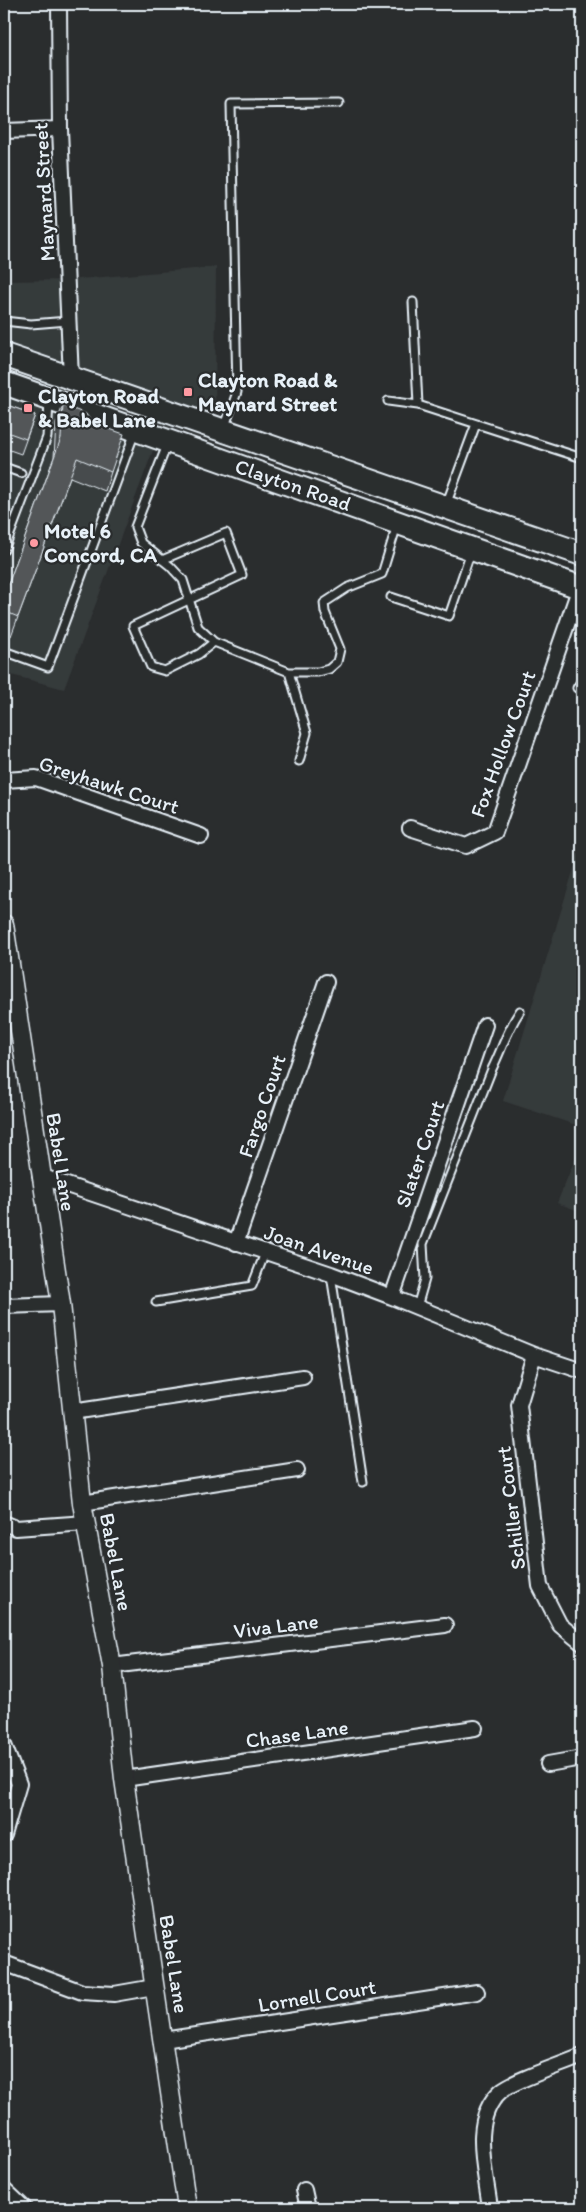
<svg xmlns="http://www.w3.org/2000/svg" width="586" height="2212" viewBox="0 0 586 2212" font-family="Itim,sans-serif">
<style>
.built{fill:#363a3b}
.lines{fill:none;stroke-linecap:round;stroke-linejoin:round}
.service-casing{stroke:#e8f1f8;stroke-width:11}
.minor-casing{stroke:#e8f1f8;stroke-width:18}
.tertiary-casing{stroke:#e8f1f8;stroke-width:21}
.primary-casing{stroke:#e8f1f8;stroke-width:26}
.service{stroke:#2a2d2e;stroke-width:7}
.minor{stroke:#2a2d2e;stroke-width:14}
.tertiary{stroke:#2a2d2e;stroke-width:18}
.primary{stroke:#2a2d2e;stroke-width:22}
.wall{fill:#474b4d;stroke:#e8f1f8}
.building{fill:#535759;stroke:#e8f1f8}
.poi-dot{fill:#ff9aa2;stroke:#2a2d2e;stroke-width:2}
.labels{text-anchor:middle;stroke-width:4.5;stroke-linejoin:round;paint-order:stroke}
.street-label{font-size:21px;fill:#e8f1f8;stroke:#2a2d2e}
.poi-label{font-size:21px;font-weight:bold;fill:#e8f1f8;stroke:#2a2d2e;text-anchor:start}
</style>
<rect width="100%" height="100%" fill="#2a2d2e"/>
<filter id="ink" filterUnits="userSpaceOnUse"><feTurbulence type="fractalNoise" baseFrequency=".02" numOctaves="2"/><feDisplacementMap in="SourceGraphic" scale="10" xChannelSelector="R" yChannelSelector="G"/><feConvolveMatrix kernelMatrix="1 2 1 2 8 2 1 2 1" color-interpolation-filters="sRGB"/></filter>
<g filter="url(#ink)">
<path class="built" d="M216 267 215 427 4 355V281L68 280Z
M4 383 158 437 64 689 4 673Z
M582 842V1127L503 1101Z
M582 1142V1212L557 1203Z"/>
<g class="lines">
<g class="service-casing">
<path id="service" d="M413 302 418 405
M4 321 31 324 68 321
M388 401 418 405 582 458
M224 429 237 392 231 104 339 103
M167 445 135 527 141 543 170 566 183 580 198 627 214 642 289 672H318L329 669 337 662 340 649 325 612 324 603 347 588 382 574 397 525
M4 467 21 473
M446 505 476 424
M4 550 47 437 49 403
M162 560 226 533 242 575 133 626 151 667 165 671 199 654 214 642
M391 597 449 616 471 551
M4 651 48 667 135 432
M289 672 307 733 299 761
M577 688 582 680
M331 1275 363 1482
M156 1302 252 1286 265 1253
M417 1307 425 1279 423 1244 492 1069C502 1049 507 1030 520 1011"/>
</g>
<g class="minor-casing">
<path id="minor" d="M59 4 60 129 71 378
M4 131 60 129
M4 780 36 778 201 836
M410 828 466 846 495 832 580 587
M40 1176 331 1274 392 1297 534 1355 582 1371
M236 1243 326 982
M392 1297 485 1025
M4 1306 61 1304
M534 1355 519 1405 540 1586 560 1625 582 1643
M72 1412 303 1377
M82 1503 297 1470
M4 1523 16 1528 86 1523
M112 1666 445 1625
M4 1745 19 1784 4 1835
M548 1764 582 1758
M124 1779 475 1728
M4 1963 82 1992 114 1994 154 1987
M163 2040 477 1992
M4 2189 24 2208
M304 2190 308 2208
M490 2208C486 2172 469 2119 501 2091 514 2080 564 2064 582 2056"/>
</g>
<g class="tertiary-casing">
<path id="tertiary" d="M4 924 61 1304 82 1503 112 1666 124 1779 187 2208"/>
</g>
<g class="primary-casing">
<path id="primary" d="M4 355 582 554
M4 383 582 588"/>
</g>
<use href="#service" class="service"/>
<use href="#minor" class="minor"/>
<use href="#tertiary" class="tertiary"/>
<use href="#primary" class="primary"/>
</g>
<path class="wall" d="M4 404 35 415 21 454 4 448Z
M63 405 111 472 105 491 70 477 11 636 4 633V596L54 457 56 424Z"/>
<path class="building" d="M4 404 35 415 26 439 4 431Z
M63 405 86 414 92 423 124 434 111 472 77 458 18 617 4 611V596L61 438Z"/>
</g>
<g class="poi-dot">
<rect x="183" y="387" width="10" height="10" rx="2.5"/>
<rect x="23" y="403" width="10" height="10" rx="2.5"/>
<circle cx="34" cy="543" r="5"/>
</g>
<g class="labels">
<g class="street-label">
<text transform="translate(44 192) rotate(-93)" y="7">Maynard Street</text>
<text transform="translate(293 485) rotate(19)" y="7">Clayton Road</text>
<text transform="translate(503 744) rotate(-70)" y="7">Fox Hollow Court</text>
<text transform="translate(109 785) rotate(18)" y="7">Greyhawk Court</text>
<text transform="translate(262 1106) rotate(-71)" y="7">Fargo Court</text>
<text transform="translate(420 1154) rotate(-71)" y="7">Slater Court</text>
<text transform="translate(61 1162) rotate(81)" y="7">Babel Lane</text>
<text transform="translate(319 1250) rotate(19)" y="7">Joan Avenue</text>
<text transform="translate(511 1508) rotate(-97)" y="7">Schiller Court</text>
<text transform="translate(116 1562) rotate(79)" y="7">Babel Lane</text>
<text transform="translate(276 1626) rotate(-7)" y="7">Viva Lane</text>
<text transform="translate(297 1734) rotate(-8)" y="7">Chase Lane</text>
<text transform="translate(174 1964) rotate(81)" y="7">Babel Lane</text>
<text transform="translate(317 1996) rotate(-9)" y="7">Lornell Court</text>
</g>
<g class="poi-label">
<text x="198" y="387">Clayton Road &amp;<tspan x="198" dy="24">Maynard Street</tspan></text>
<text x="38" y="403">Clayton Road<tspan x="38" dy="24">&amp; Babel Lane</tspan></text>
<text x="44" y="538">Motel 6<tspan x="44" dy="24">Concord, CA</tspan></text>
</g>
</g>
<rect width="586" height="2212" fill="none" stroke="#2a2d2e" stroke-width="20"/>
<rect x="10" y="10" width="566" height="2192" fill="none" stroke="#e8f1f8" stroke-width="2" filter="url(#ink)"/>
</svg>
